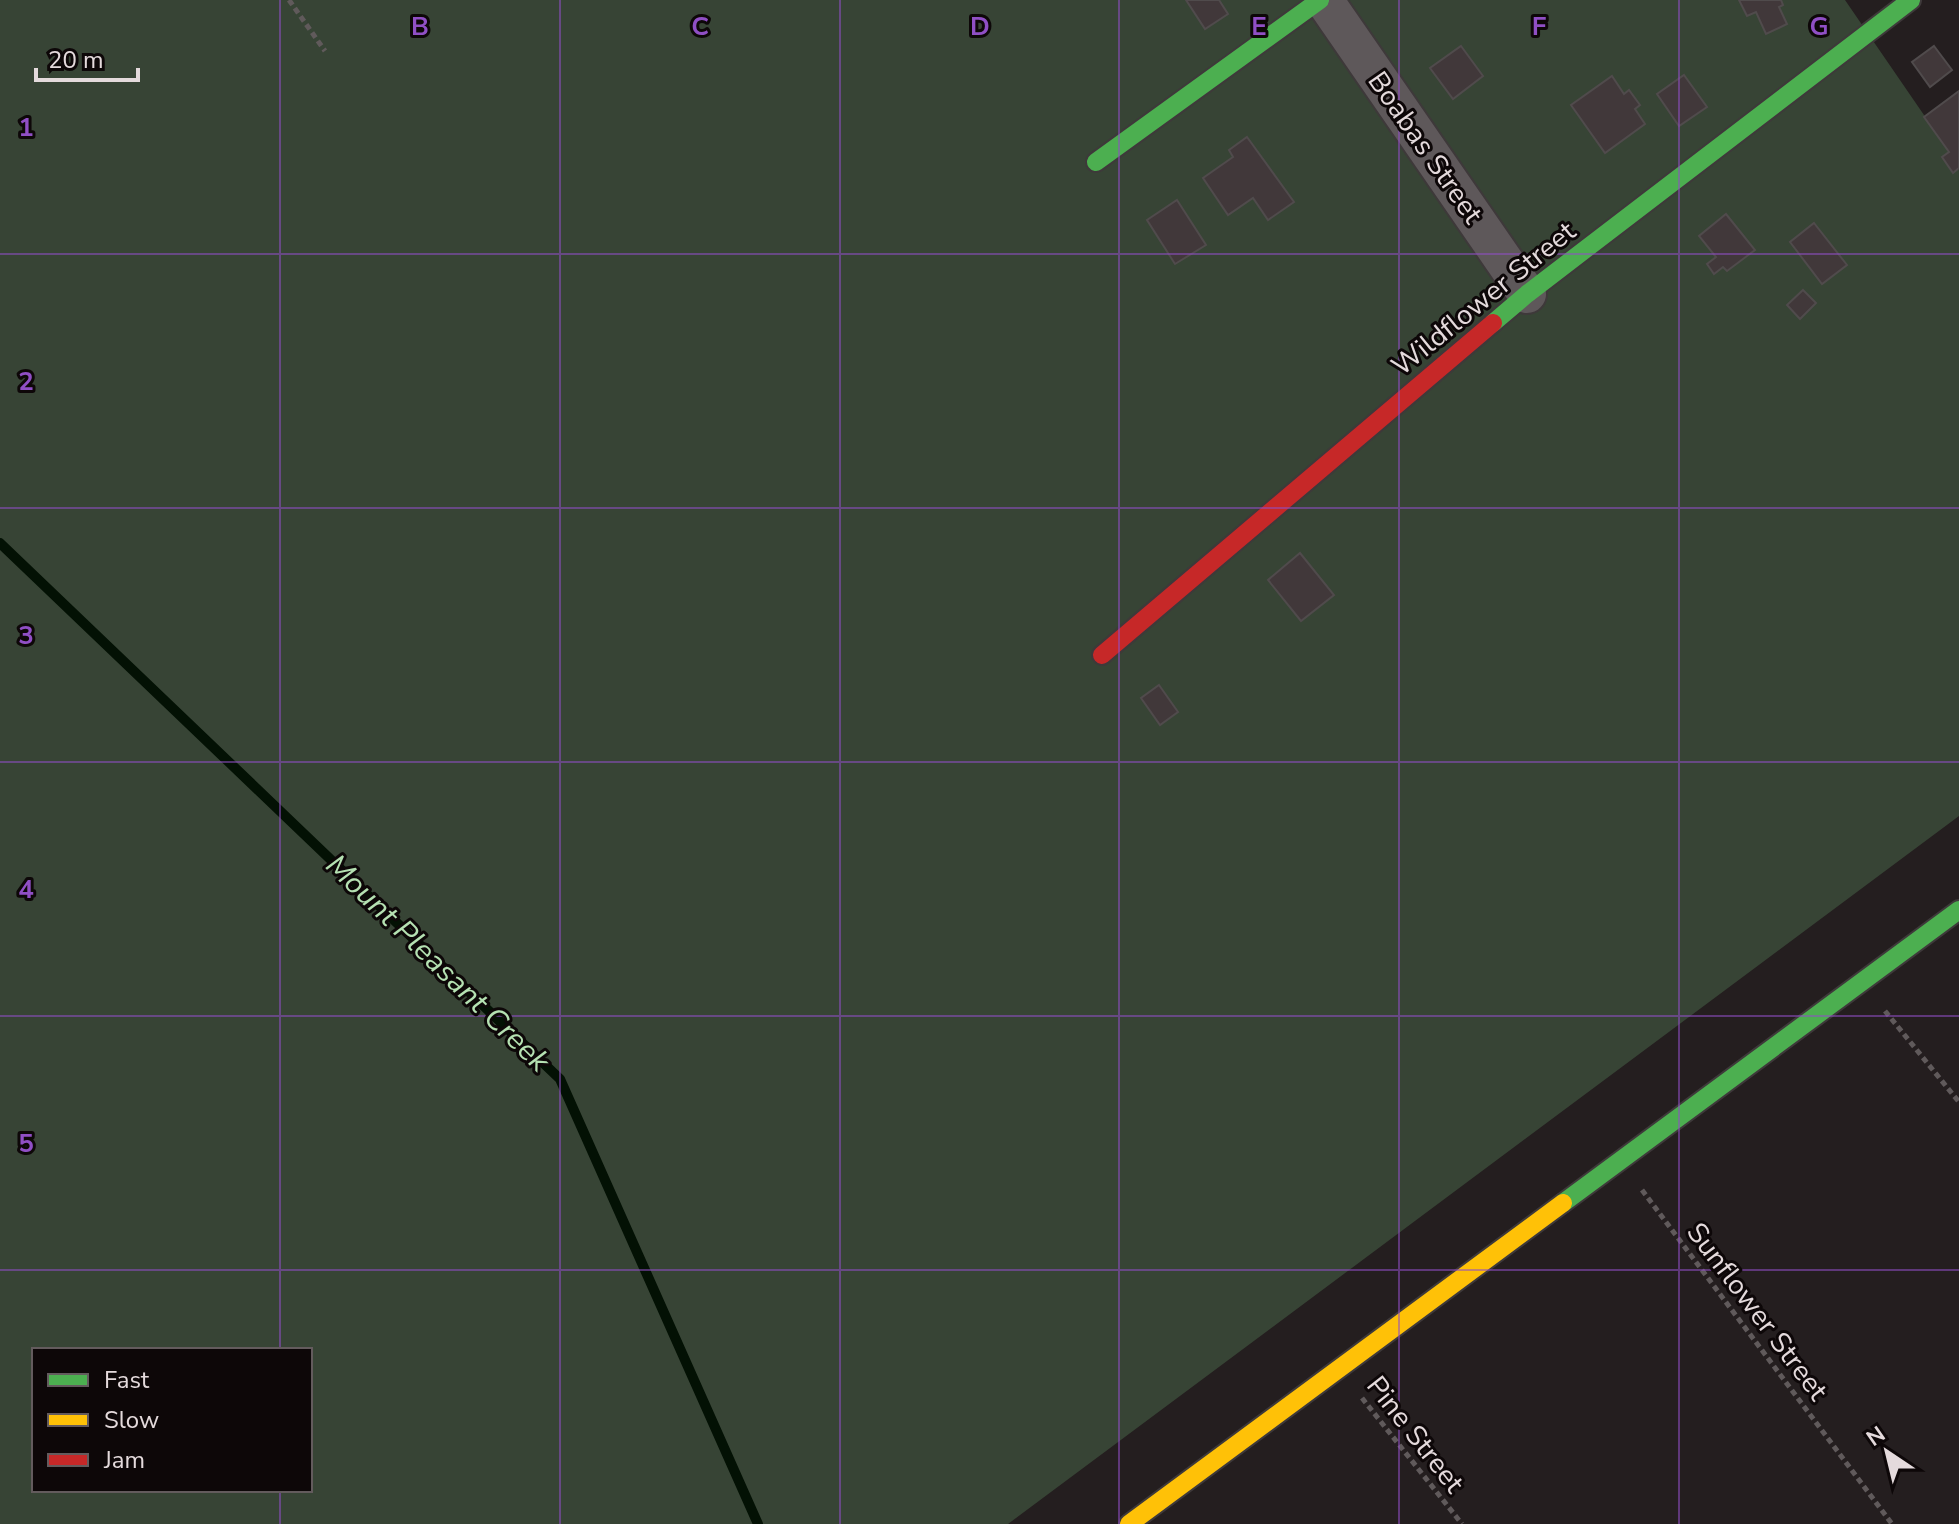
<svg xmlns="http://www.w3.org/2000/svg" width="1959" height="1524" viewBox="0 0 1959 1524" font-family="'Nunito Sans',sans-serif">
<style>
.green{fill:#374435;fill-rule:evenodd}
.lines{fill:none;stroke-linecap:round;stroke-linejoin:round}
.stream{stroke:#031104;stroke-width:10}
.building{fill:#41383a;stroke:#504b4c;stroke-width:2}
.street-casing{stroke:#3e393a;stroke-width:42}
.fast-casing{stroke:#3e393a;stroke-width:22}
.slow-casing{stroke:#3e393a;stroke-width:22}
.jam-casing{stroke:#3e393a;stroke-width:22}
.path{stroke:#605a5b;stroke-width:5;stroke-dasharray:6 4;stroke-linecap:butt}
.street{stroke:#5e585a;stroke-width:38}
.fast{stroke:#4caf50;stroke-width:18}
.slow{stroke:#ffc107;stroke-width:18}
.jam{stroke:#c62828;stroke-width:18}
.grid{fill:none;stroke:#904fc5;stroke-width:2;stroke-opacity:0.55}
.labels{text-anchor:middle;stroke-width:6;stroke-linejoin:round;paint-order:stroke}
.street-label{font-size:28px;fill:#e4dadc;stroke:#0d0708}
.water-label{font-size:30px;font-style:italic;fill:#b5e1b2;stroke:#0d0708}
.grid-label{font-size:26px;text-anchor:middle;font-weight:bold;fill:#904fc5;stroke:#0d0708;stroke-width:6;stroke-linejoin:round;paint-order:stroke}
</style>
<rect width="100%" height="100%" fill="#241e1f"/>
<path class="green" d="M0 0H1845L1959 166V816L1008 1524H0ZM34 1350H310V1490H34Z"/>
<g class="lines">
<path class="stream" d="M0 543 560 1079 758 1524"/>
</g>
<path class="building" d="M1186 0H1219L1228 14 1205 29Z
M1739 0H1781L1783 5 1779 7 1787 24 1766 34 1756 12 1747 16Z
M1461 46 1483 76 1453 99 1430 68Z
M1934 46 1952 70 1930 87 1912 62Z
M1684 75 1707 107 1679 126 1657 94Z
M1612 76 1624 94 1629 90 1640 105 1635 109 1645 124 1605 153 1571 105Z
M1959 91V168L1953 173 1942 157 1949 152 1924 117Z
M1247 137 1294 202 1268 220 1253 198 1228 215 1203 178 1233 157 1229 150Z
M1177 200 1206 245 1175 264 1147 220Z
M1726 214 1755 250 1727 271 1723 267 1714 274 1707 264 1716 257 1699 236Z
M1814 223 1847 265 1822 284 1790 242Z
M1803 290 1816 303 1800 319 1787 305Z
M1300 553 1334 595 1301 621 1268 580Z
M1159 685 1178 712 1160 725 1141 698Z"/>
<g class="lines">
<g class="street-casing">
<path id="street" d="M1324 0 1527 294"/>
</g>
<g class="fast-casing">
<path id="fast" d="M1096 162 1320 0
M1493 323 1527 294 1911 0
M1563 1203 1959 910"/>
</g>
<g class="slow-casing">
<path id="slow" d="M1129 1524 1563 1203"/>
</g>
<g class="jam-casing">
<path id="jam" d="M1102 655 1493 323"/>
</g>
<path class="path" d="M289 0 325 51
M1885 1011 1959 1102
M1642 1190 1892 1524
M1362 1398 1462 1524"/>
<use href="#street" class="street"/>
<use href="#fast" class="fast"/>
<use href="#slow" class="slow"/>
<use href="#jam" class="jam"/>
</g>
<path class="grid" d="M280 0V1350M560 0V1524M840 0V1524M1119 0V1524M1399 0V1524M1679 0V1524M0 254H1959M0 508H1959M0 762H1959M0 1016H1959M0 1270H1959M280 1490V1524"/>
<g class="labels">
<g class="street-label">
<text transform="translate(1426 147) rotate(55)" y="10">Boabas Street</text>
<text transform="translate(1483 298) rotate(-39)" y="10">Wildflower Street</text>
<text transform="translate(1758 1311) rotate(53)" y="10">Sunflower Street</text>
<text transform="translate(1416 1434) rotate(52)" y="10">Pine Street</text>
</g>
<g class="water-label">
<text transform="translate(438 963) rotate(44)" y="10">Mount Pleasant Creek</text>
</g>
</g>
<g class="grid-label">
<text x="420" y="35">B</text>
<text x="700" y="35">C</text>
<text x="980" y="35">D</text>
<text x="1259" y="35">E</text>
<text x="1539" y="35">F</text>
<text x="1819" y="35">G</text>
<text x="26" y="136">1</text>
<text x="26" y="390">2</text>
<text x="26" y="644">3</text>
<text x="26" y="898">4</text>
<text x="26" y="1152">5</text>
</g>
<rect x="32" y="1348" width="280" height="144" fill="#0d0708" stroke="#635b5d" stroke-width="2"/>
<rect x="48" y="1374" width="40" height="12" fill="#4caf50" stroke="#635b5d" stroke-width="2"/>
<text x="104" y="1388" font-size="24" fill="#e4dadc">Fast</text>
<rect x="48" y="1414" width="40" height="12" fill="#ffc107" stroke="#635b5d" stroke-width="2"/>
<text x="104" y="1428" font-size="24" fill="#e4dadc">Slow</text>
<rect x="48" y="1454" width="40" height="12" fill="#c62828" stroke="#635b5d" stroke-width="2"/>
<text x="104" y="1468" font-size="24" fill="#e4dadc">Jam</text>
<g transform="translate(1887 1452) rotate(325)" stroke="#0d0708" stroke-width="6" paint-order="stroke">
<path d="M0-6L14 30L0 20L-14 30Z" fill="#e4dadc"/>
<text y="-12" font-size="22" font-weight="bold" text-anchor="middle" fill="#e4dadc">N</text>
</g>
<path d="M36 68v12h102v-12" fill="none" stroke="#e4dadc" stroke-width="4"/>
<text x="48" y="68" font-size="24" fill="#e4dadc" stroke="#0d0708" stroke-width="6" paint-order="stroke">20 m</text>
</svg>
